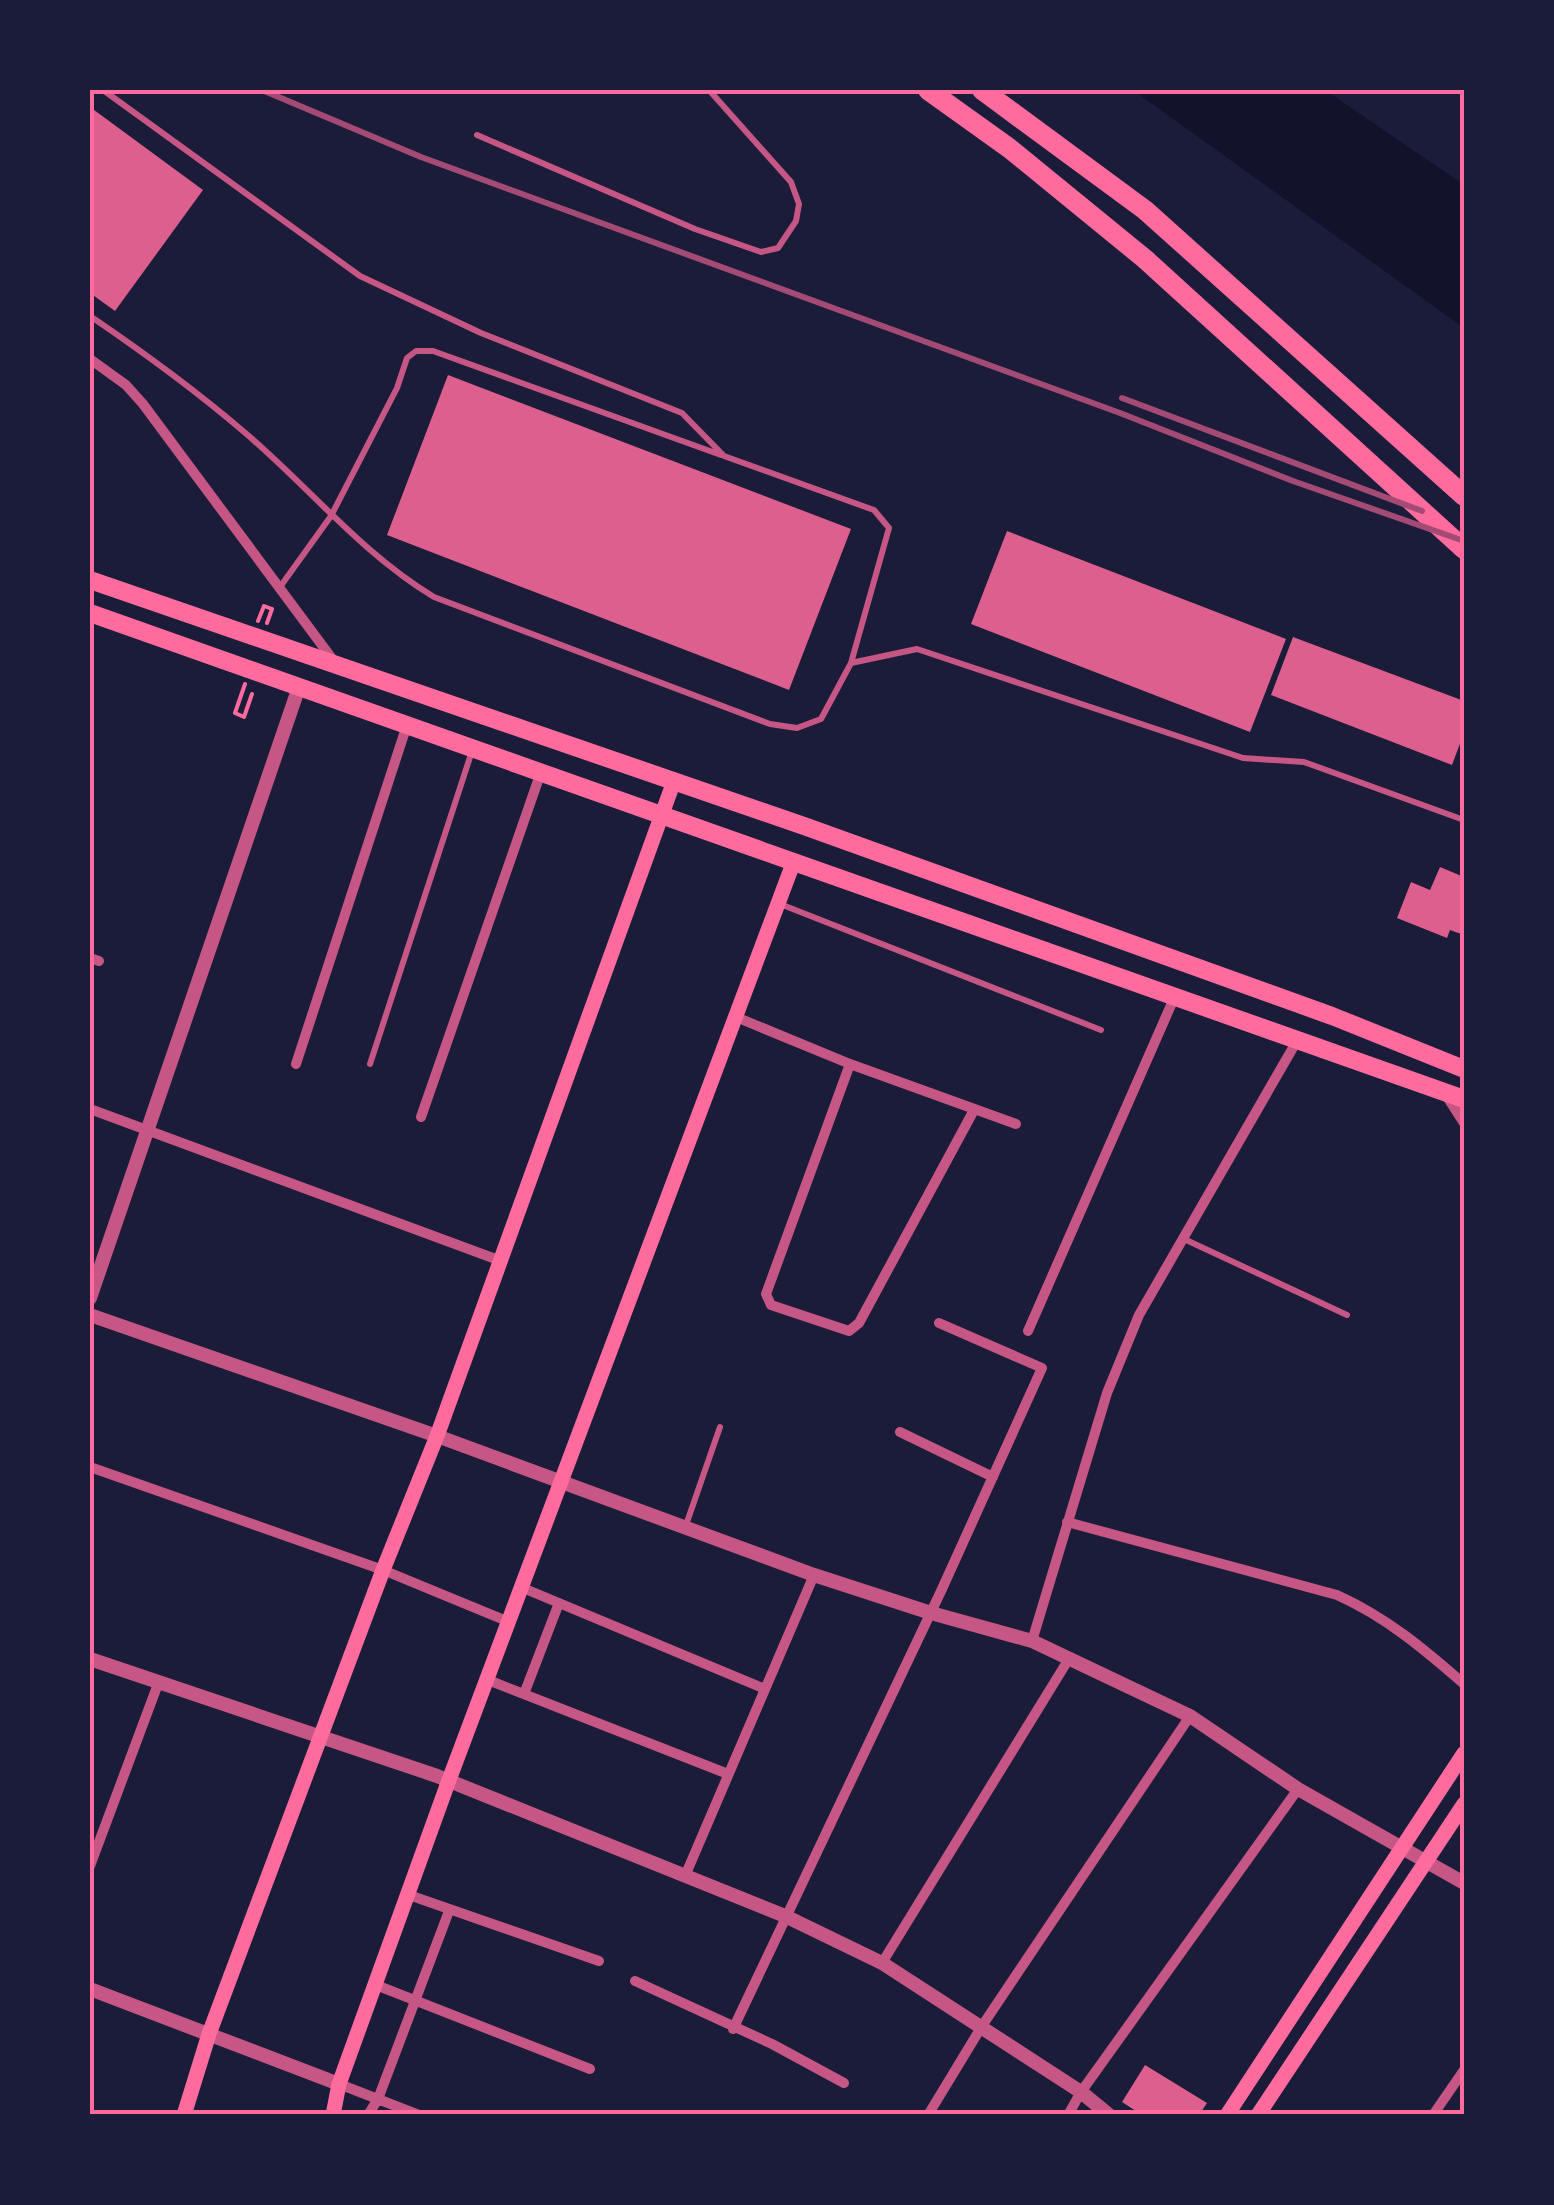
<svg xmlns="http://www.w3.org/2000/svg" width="1554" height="2205" viewBox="0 0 1554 2205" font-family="Montserrat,sans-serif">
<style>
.water{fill:#12122b}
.building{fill:#dd5f8e}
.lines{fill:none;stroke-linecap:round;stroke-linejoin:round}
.path{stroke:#ff6b9d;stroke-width:4}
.service{stroke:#c65784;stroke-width:6}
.minor{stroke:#c65784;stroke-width:10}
.tertiary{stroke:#c65784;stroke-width:14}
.secondary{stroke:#ff6b9d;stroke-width:15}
.primary{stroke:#ff6b9d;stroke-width:18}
.trunk{stroke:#ff6b9d;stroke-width:20}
.rail{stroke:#a44b75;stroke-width:6}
.neatline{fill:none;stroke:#ff6b9d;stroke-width:4}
</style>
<rect width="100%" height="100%" fill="#1b1b3a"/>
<path class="water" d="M1133 90H1325L1464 185V328Z"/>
<path class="building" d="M90 107 203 190 115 311 90 293Z
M448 375 851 529 789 690 387 535Z
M1007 531 1286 639 1250 732 971 624Z
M1293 637 1464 701V733L1452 765 1271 695Z
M1440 867 1464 877 1461 902 1464 903V935L1450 930 1447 938 1397 918 1411 882 1430 890Z
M1145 2065 1207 2103 1199 2115H1142L1122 2102Z"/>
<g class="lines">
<path class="path" d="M258 621 264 606 272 609
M267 623 272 609
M245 684 235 713 244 717 252 694"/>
<path class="service" d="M477 135 695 229 761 252 778 248 796 221 799 204 791 182 709 90
M90 316C143 352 195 390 243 431 309 487 360 552 434 597L770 724 797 728 821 719 851 663 889 528 874 510 724 456 682 413 481 333 360 276 103 90
M280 587 331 516 397 388 407 358 416 351H433L721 455
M851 663 917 649 1243 758 1304 762 1464 820
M780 904 1101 1030
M370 1064 472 751
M1184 1239 1347 1315
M686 1525 720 1427"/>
<path class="minor" d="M90 359 126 385 143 404 336 664
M90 958 99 961
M736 1017 850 1064 1016 1124
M296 1064 407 725
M850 1064 766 1294 771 1305 849 1331 859 1323 974 1110
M1446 1095 1464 1123
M90 1109 501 1261
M421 1117 541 772
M1028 1331 1175 996
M900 1432 993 1477
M90 1467 383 1570 509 1622
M1067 1522 1337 1595C1386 1617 1424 1649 1464 1684
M523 1588 765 1689
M1032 1641 1107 1393 1139 1315 1298 1039
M488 1680 728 1774
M524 1694 559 1603
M90 1866 158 1684
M685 1876 814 1575
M409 1895 599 1961
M882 1963 1070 1657
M635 1981 772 2044 844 2083
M376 1985 590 2069
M733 2029 942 1589 1042 1368 939 1323
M339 2084 419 2115
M368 2115 378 2099 449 1911
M928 2115 982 2026 1190 1716
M1068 2115 1081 2092 1298 1789
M1433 2115 1464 2070"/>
<path class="tertiary" d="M90 1298 299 687
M90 1315 437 1436 814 1575 931 1613 1032 1641 1190 1716 1298 1789 1464 1883
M90 1659 437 1776 785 1916 882 1963 1081 2092 1109 2115
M90 1989 339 2084"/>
<path class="secondary" d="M184 2115 209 2034 383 1570 437 1436 674 781
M333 2115 339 2084 449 1780 794 861
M1227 2115 1464 1753
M1258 2115 1464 1804"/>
<path class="primary" d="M90 580 804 826 1332 1016 1464 1069
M90 613 1464 1099"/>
<path class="trunk" d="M928 90 1009 148 1145 259 1464 549
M982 90 1145 210 1464 496"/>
<path class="rail" d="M262 90 421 157 1120 413 1293 481 1464 541
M1122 398 1422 511"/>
</g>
<rect width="1554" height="2205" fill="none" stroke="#1b1b3a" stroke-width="185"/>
<rect x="92" y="92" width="1370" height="2020" class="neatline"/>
</svg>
